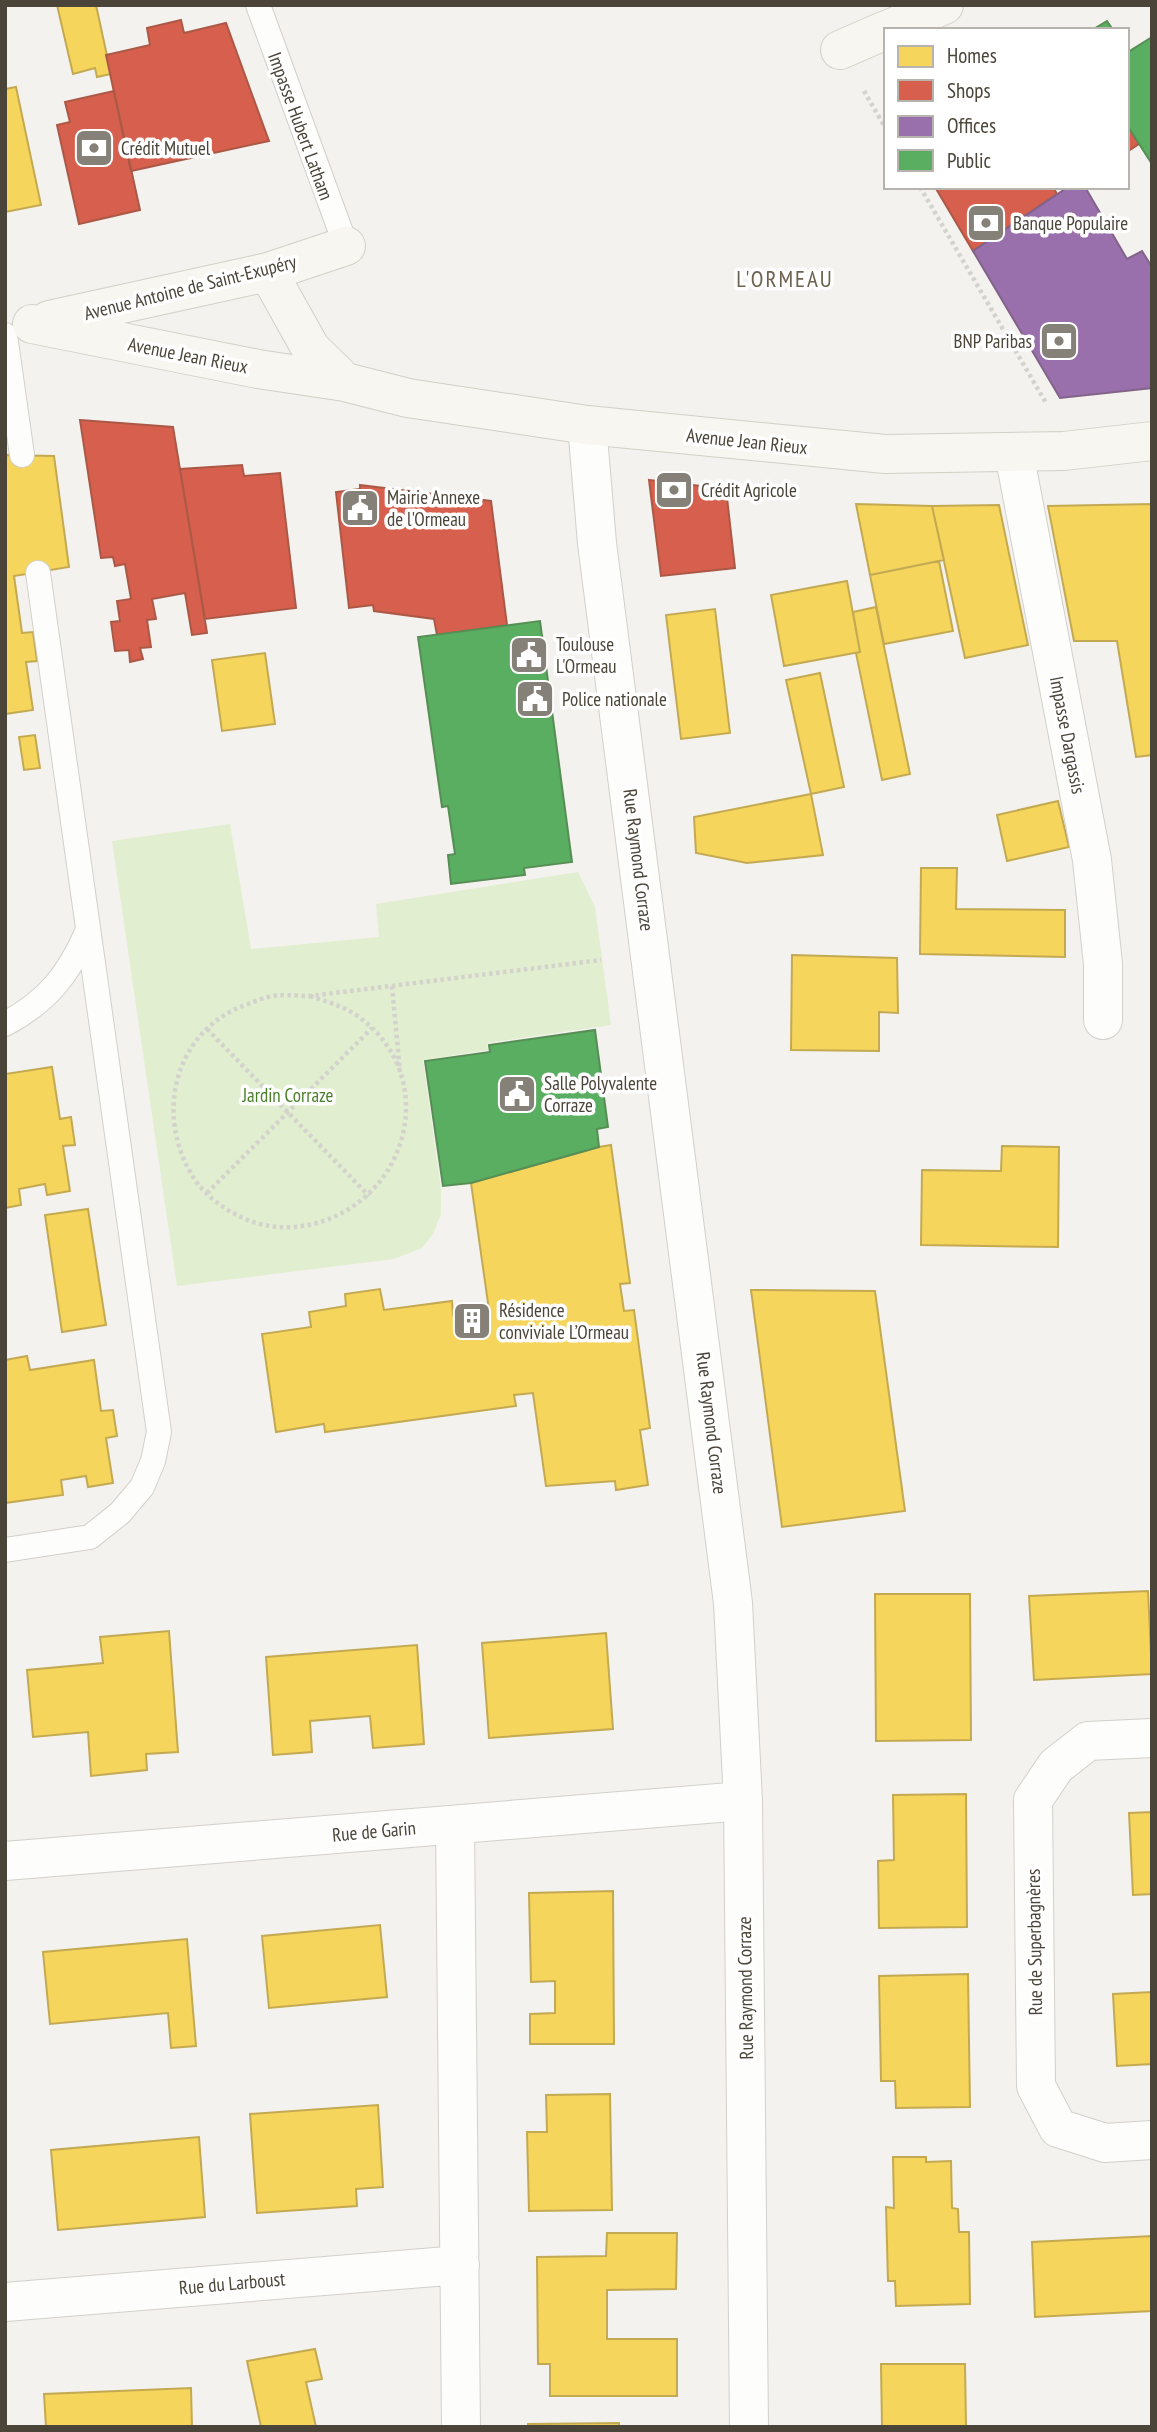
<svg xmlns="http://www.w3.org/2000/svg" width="1157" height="2432" viewBox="0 0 1157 2432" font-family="'PT Sans Narrow',sans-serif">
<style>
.green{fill:#e1eecf}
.homes{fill:#f6d55c;stroke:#c3aa52;stroke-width:2}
.shops{fill:#d6604d;stroke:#ac5847;stroke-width:2}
.offices{fill:#9970ab;stroke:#826389;stroke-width:2}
.public{fill:#5aae61;stroke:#568e55;stroke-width:2}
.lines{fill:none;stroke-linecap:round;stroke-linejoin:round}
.service-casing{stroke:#d2d0cb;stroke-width:26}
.minor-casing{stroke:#d2d0cb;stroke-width:40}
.tertiary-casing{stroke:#d2d0cb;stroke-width:40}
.secondary-casing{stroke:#d3cfc5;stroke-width:40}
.path{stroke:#d3d2cc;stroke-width:4.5;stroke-dasharray:3.5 3.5;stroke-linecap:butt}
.service{stroke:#fdfdfc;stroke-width:24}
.minor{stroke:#fdfdfc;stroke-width:38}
.tertiary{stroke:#fdfdfc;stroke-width:38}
.secondary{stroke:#f7f6f1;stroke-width:38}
.labels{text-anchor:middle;stroke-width:7;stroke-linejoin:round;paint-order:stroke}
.street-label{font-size:19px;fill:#4b4439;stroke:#fff}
.poi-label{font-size:19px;fill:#4b4439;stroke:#fff;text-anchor:start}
.park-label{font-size:19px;fill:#4a7f2a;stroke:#fff}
.quarter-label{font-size:23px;letter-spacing:2px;fill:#6e6250;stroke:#fff}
</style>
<rect width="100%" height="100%" fill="#f4f2ee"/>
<path class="green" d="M230 824 251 949 379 937 376 904 578 872 595 907 611 1025 487 1043 488 1050 423 1060 441 1189V1214L433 1234 422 1248 394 1259 177 1286 112 841Z"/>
<path class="homes" d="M57 5H96L111 74 97 77 95 68 73 74Z
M16 87 41 205 5 212V89Z
M5 455 54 456 69 567 14 576 22 633 33 632 37 661 26 662 33 710 5 714Z
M856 504 932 506 944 560 870 575Z
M1152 504V755L1136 757 1117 641H1074L1048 506Z
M999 505 1028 645 965 658 932 506Z
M939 561 953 631 884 644 870 575Z
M847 581 860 652 784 666 771 595Z
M876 607 910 774 882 780 856 653 860 652 853 612Z
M715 609 730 733 681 739 666 615Z
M265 653 275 724 222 731 212 660Z
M820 673 844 787 811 794 786 680Z
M35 735 40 768 24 770 19 737Z
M811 794 823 855 747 863 696 853 694 817Z
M1058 801 1069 847 1007 861 997 815Z
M921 868H957L956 909 1065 910V957L920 954Z
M792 955 897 958 898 1013 879 1012V1051L791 1050Z
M52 1067 60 1119 71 1117 75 1145 63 1146 70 1191 47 1195 45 1184 19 1189 21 1205 5 1208V1074Z
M611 1145 630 1283 620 1284 624 1311 634 1310 650 1428 640 1430 648 1485 616 1490 615 1481 546 1486 533 1393 514 1395 516 1406 325 1432 324 1424 276 1432 262 1334 311 1327 309 1312 346 1306 345 1294 380 1289 384 1310 452 1301 453 1315 489 1310 471 1183 599 1147Z
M1002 1146 1059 1147 1058 1247 921 1245 922 1170 1001 1171Z
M88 1209 106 1325 62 1332 45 1215Z
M751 1290 875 1291 905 1511 782 1527Z
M27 1356 30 1370 94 1360 101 1411 113 1410 117 1436 106 1438 113 1483 88 1487 86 1476 61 1480 63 1495 5 1503V1360Z
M1148 1591 1152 1674 1034 1680 1029 1596Z
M875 1594H970L971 1740 876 1741Z
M169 1631 178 1752 146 1754 147 1770 91 1776 88 1732 33 1737 27 1670 103 1663 100 1637Z
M606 1633 613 1729 489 1738 482 1643Z
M417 1645 424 1744 373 1748 370 1716 310 1721 312 1752 273 1755 266 1657Z
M966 1794 967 1927 879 1928 878 1861 894 1860 893 1795Z
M1152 1812V1894L1133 1895 1129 1813Z
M613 1891 614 2044H530V2014L555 2013V1981L531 1982 529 1893Z
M380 1925 387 1997 269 2008 262 1936Z
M187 1939 196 2046 171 2048 168 2013 50 2024 43 1952Z
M968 1974 970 2107 896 2108 895 2081H881L879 1976Z
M1152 1992V2064L1117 2066 1113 1994Z
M610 2094 612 2210 529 2211 527 2132H547L546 2095Z
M378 2105 383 2187 356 2189 357 2206 257 2213 250 2114Z
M199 2137 205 2217 58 2230 51 2150Z
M893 2157H926V2162L951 2161 952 2208 958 2209 959 2232H969L970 2304 896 2306 895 2281H888L886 2207 894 2208Z
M607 2233H677L676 2289 607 2290V2339H677V2396H550V2364H538L537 2257 606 2256Z
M1152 2236V2311L1035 2317 1032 2242Z
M315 2349 322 2379 306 2382 316 2427H261L247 2361Z
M881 2364H965L966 2427H882Z
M191 2388 192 2427H46L44 2394Z
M619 2423V2427H528V2424Z"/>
<path class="shops" d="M181 20 184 33 226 23 269 141 131 171 106 55 150 45 147 28Z
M114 91 140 210 79 224 57 125 70 122 65 102Z
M1127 125 1139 144 1127 152Z
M935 187H1053L1057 194 973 251Z
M80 420 173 427 207 633 192 635 185 593 152 599 156 619 147 620 151 647 140 648 143 659 130 662 129 650 115 651 111 622 120 621 117 601 131 599 125 564 115 566 113 557 101 558Z
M242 465 244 476 280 473 296 608 205 619 180 469Z
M649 480 726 489 735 568 661 576Z
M360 485 491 501 507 625 437 635 434 619 374 611 373 605 349 608 336 492 360 489Z"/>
<path class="offices" d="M1068 187H1085L1127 259 1142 251 1152 267V388L1060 398 973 251Z"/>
<path class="public" d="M1107 21 1113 30H1092Z
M1152 37V164L1127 125V51L1128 52Z
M540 621 572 862 524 868 525 875 451 884 448 855 455 854 448 806 442 807 418 637Z
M595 1030 608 1127 597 1129 599 1147 471 1183 443 1186 425 1061 490 1052 489 1045Z"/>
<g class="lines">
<g class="service-casing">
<path id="service" d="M258 5 346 246
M5 335 22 455
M5 1024C48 1001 69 974 88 930
M5 1550 90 1537 120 1513 142 1487 153 1461 159 1432 38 573"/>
</g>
<g class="minor-casing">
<path id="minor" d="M1014 453 1092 860 1103 964V1020
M1152 1738 1088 1741 1056 1766 1033 1800 1036 2086 1058 2128 1105 2143 1152 2140
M455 1825 461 2427
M5 1861 743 1801
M5 2302 460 2265"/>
</g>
<g class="tertiary-casing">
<path id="tertiary" d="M587 425 597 543 733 1603 743 1801 749 2427"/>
</g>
<g class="secondary-casing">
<path id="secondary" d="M887 30 944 5
M840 50 886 30
M268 272 311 349 345 382
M49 320 268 272 346 246
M32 324 258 369 345 382 408 398 587 425 885 454 1064 451 1152 441"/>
</g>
<path class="path" d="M864 91 886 129
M920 187 1046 403
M392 986 400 1072
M310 996C327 1002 344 1006 359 1017 439 1075 411 1194 320 1222 295 1230 267 1229 243 1218 221 1208 200 1192 189 1170 155 1107 178 1028 248 1004 256 1001 265 997 273 996 285 994 299 996 310 996L601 960
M207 1029 369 1196
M207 1193 372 1028"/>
<use href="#service" class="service"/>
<use href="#minor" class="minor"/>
<use href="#tertiary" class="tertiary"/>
<use href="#secondary" class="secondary"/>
</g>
<defs>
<g id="bank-square" transform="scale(2.0125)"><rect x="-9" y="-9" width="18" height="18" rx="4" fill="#868178" stroke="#fff"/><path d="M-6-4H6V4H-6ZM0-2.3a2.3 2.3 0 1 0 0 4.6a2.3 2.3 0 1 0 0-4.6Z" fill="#fff"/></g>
<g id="civic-square" transform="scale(2.0125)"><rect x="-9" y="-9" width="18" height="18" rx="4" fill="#868178" stroke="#fff"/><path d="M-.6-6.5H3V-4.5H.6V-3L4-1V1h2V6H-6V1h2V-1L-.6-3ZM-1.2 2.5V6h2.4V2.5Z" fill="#fff"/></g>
<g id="building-square" transform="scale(2.0125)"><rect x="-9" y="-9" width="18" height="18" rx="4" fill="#868178" stroke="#fff"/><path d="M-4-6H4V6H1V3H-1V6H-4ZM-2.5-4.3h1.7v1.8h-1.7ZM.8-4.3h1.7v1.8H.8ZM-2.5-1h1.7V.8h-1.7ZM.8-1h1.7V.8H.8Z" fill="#fff"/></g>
</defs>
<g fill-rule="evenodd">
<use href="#bank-square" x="94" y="148"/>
<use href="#bank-square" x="986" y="223"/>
<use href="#bank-square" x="1059" y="341"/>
<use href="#bank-square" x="674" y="490"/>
<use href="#civic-square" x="360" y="508"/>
<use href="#civic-square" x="529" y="655"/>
<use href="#civic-square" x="535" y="699"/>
<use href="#civic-square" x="517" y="1094"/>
<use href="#building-square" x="472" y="1321"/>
</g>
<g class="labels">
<g class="street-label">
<text transform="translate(301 126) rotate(70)" y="7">Impasse Hubert Latham</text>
<text transform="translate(190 287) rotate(-14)" y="7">Avenue Antoine de Saint-Exupéry</text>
<text transform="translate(188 355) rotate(11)" y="7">Avenue Jean Rieux</text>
<text transform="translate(747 441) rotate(6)" y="7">Avenue Jean Rieux</text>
<text transform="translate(1068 735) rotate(79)" y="7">Impasse Dargassis</text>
<text transform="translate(639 860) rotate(83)" y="7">Rue Raymond Corraze</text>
<text transform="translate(712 1423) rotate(83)" y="7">Rue Raymond Corraze</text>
<text transform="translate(374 1831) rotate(-5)" y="7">Rue de Garin</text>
<text transform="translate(1034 1942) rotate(-91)" y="7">Rue de Superbagnères</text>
<text transform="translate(745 1988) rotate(-91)" y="7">Rue Raymond Corraze</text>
<text transform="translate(232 2283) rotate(-5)" y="7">Rue du Larboust</text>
</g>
<g class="poi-label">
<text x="121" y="155">Crédit Mutuel</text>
<text x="1013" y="230">Banque Populaire</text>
<text x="1032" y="348" text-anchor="end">BNP Paribas</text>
<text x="701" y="497">Crédit Agricole</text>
<text x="387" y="504">Mairie Annexe<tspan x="387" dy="22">de l'Ormeau</tspan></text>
<text x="556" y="651">Toulouse<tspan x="556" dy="22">L'Ormeau</tspan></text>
<text x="562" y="706">Police nationale</text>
<text x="544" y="1090">Salle Polyvalente<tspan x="544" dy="22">Corraze</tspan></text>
<text x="499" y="1317">Résidence<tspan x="499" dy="22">conviviale L’Ormeau</tspan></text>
</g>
<g class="park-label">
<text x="288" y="1102">Jardin Corraze</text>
</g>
<g class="quarter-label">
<text x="785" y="287">L'ORMEAU</text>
</g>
</g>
<rect width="1157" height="2432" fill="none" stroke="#4b4439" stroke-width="14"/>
<rect x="884" y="28" width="245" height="161" fill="#ffffff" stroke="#b7b4b0" stroke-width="2"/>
<rect x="898" y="46" width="35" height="21" fill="#f6d55c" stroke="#b7b4b0" stroke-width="2"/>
<text x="947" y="63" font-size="21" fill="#4b4439">Homes</text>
<rect x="898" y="80" width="35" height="21" fill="#d6604d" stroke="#b7b4b0" stroke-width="2"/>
<text x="947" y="98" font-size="21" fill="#4b4439">Shops</text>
<rect x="898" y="116" width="35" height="21" fill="#9970ab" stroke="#b7b4b0" stroke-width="2"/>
<text x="947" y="133" font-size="21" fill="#4b4439">Offices</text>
<rect x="898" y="150" width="35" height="21" fill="#5aae61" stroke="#b7b4b0" stroke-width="2"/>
<text x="947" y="168" font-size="21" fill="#4b4439">Public</text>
</svg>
